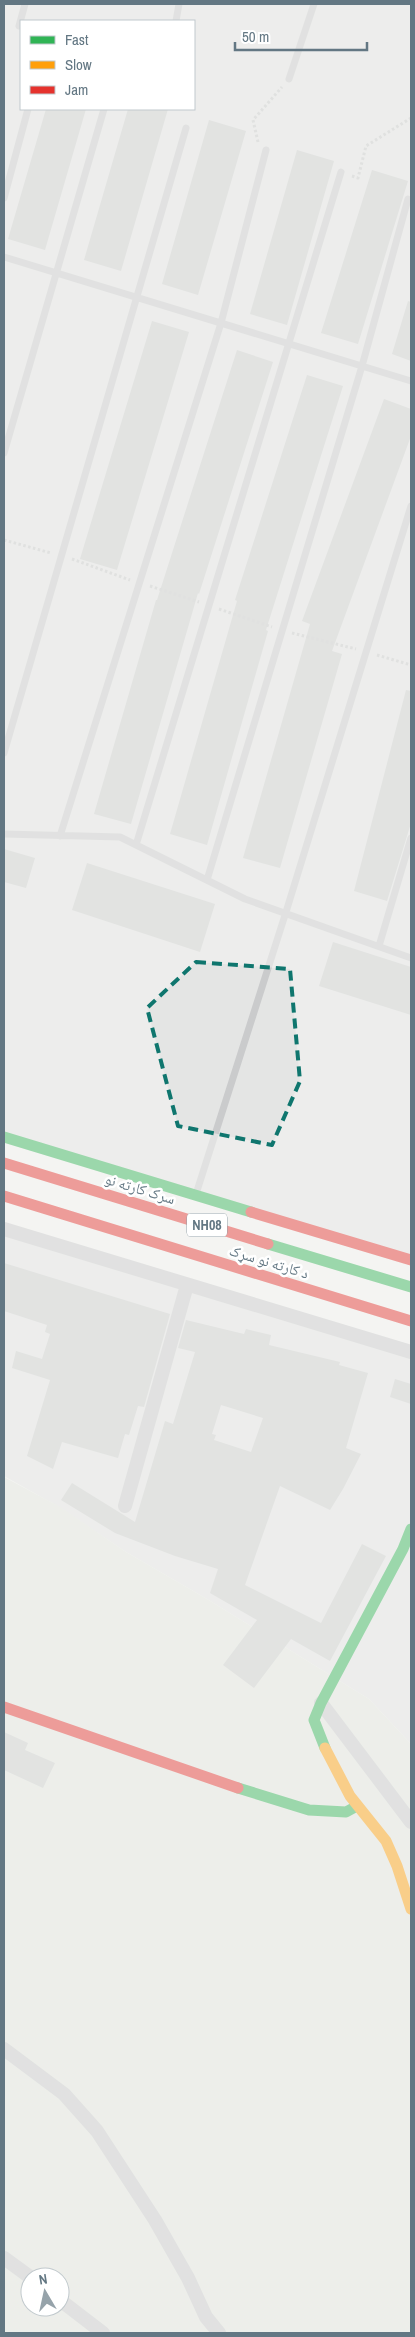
<svg xmlns="http://www.w3.org/2000/svg" width="415" height="2337" viewBox="0 0 415 2337" font-family="'Archivo Narrow','Noto Naskh Arabic',sans-serif">
<style>
.built{fill:#e4e5e4;fill-rule:evenodd}
.green{fill:#e4e7e0;fill-rule:evenodd}
.building{fill:#cccecd;fill-rule:evenodd}
.lines{fill:none;stroke-linecap:round;stroke-linejoin:round}
.path{stroke:#c8c9c9;stroke-width:3;stroke-dasharray:2.5 2.5;stroke-linecap:butt}
.lane{stroke:#cacbcc;stroke-width:7}
.street{stroke:#cacbcc;stroke-width:14}
.fast{stroke:#30b455;stroke-width:11}
.slow{stroke:#ff9f0a;stroke-width:11}
.jam{stroke:#e5322d;stroke-width:11}
.marked{fill:none;stroke:#0f766e;stroke-width:4;stroke-dasharray:10 6;stroke-linejoin:round}
.labels{text-anchor:middle;stroke-width:5;stroke-linejoin:round;paint-order:stroke}
.shield{fill:#fff;stroke:#92a0a8;stroke-width:1}
.shield-label{font-size:14px;font-weight:bold;fill:#637783}
.street-label{font-size:15px;fill:#637783;stroke:#fff}
</style>
<rect width="100%" height="100%" fill="#f4f4f2"/>
<path class="built" d="M4 4H411V1260L4 1137ZM21 21H194V109H21Z
M4 1229 411 1352V1744L369 1699 207 1599 126 1552 59 1507 4 1476Z"/>
<path class="green" d="M4 1477 60 1507 126 1552 207 1599 369 1699 411 1744V2333H4ZM30 2277H60V2307H30Z"/>
<path class="building" d="M46 109H86L45 250 8 239Z
M128 109H168L121 271 84 260Z
M209 120 246 131 198 295 162 284Z
M297 150 334 161 287 325 250 314Z
M372 170 408 181 358 344 321 333Z
M408 301 411 302V361L392 354Z
M152 321 189 332 117 570 80 559Z
M237 350 273 362 199 594 198 593 131 824 94 814 156 600H157Z
M307 375 343 386 266 630 268 631 207 845 170 834 237 601 235 600Z
M384 399 411 409V436L332 651 342 654 280 868 243 858 310 624 302 621Z
M406 690 411 691V823L387 901 354 891Z
M4 849 35 858 26 888 4 882Z
M87 863 215 904 200 952 72 910Z
M333 942 411 967V1015L319 986Z
M4 1263 170 1314 144 1407 138 1406 129 1435 125 1434 118 1458 62 1442 53 1469 27 1456 50 1380 12 1368 16 1351 42 1359 50 1334 45 1332 47 1325 4 1311Z
M186 1320 244 1334 246 1329 271 1335 269 1345 340 1362 339 1365 368 1373 346 1448 361 1454 343 1489 330 1510 280 1486 245 1585 321 1623 362 1544 386 1556 330 1661 291 1639 254 1688 223 1665 257 1620 210 1593 218 1569 175 1556 115 1533 61 1500 72 1483 135 1522 165 1421 173 1424 195 1352 178 1348ZM221 1405 263 1418 251 1452 214 1440 216 1435 212 1434Z
M395 1379 411 1384V1404L390 1397Z
M4 1732 28 1743 25 1750 55 1763 43 1788 4 1770Z"/>
<g class="lines">
<path class="path" d="M258 142 253 120 282 87
M352 176 358 178 366 146 411 118
M4 540 51 553
M72 559 130 580
M150 586 199 602
M219 609 272 627
M292 633 356 649
M377 655 411 665"/>
<path class="lane" d="M176 21 179 4
M19 26 25 4
M289 79 314 4
M4 198 28 109
M4 257 411 381
M4 453 104 109
M4 753 186 128
M4 834 120 837 245 899 411 958
M60 836 221 323 266 150
M136 845 341 172
M207 880 362 366 408 199
M379 946 411 838
M196 1194 286 912 411 506"/>
<path class="street" d="M4 1229 411 1352
M125 1506 187 1285
M321 1703 411 1822
M4 2049 64 2094 97 2131 155 2220 188 2278 206 2317 219 2333
M4 2258 30 2277
M60 2300 103 2333"/>
<path class="fast" d="M4 1137 251 1212
M268 1244 411 1287
M325 1748 314 1720 321 1703 403 1549 411 1529
M238 1788 309 1810 346 1812 357 1806"/>
<path class="slow" d="M325 1748 350 1796 386 1841 397 1866 411 1909"/>
<path class="jam" d="M4 1163 268 1244
M4 1196 411 1321
M251 1212 411 1260
M4 1707 238 1788"/>
</g>
<path d="M0 0H415V2337H0ZM196 962 290 969 300 1081 272 1145 178 1126 147 1008Z" fill="#f4f4f2" fill-opacity=".55" fill-rule="evenodd"/>
<path class="marked" d="M196 962 290 969 300 1081 272 1145 178 1126 147 1008Z"/>
<g class="labels">
<rect class="shield" x="187" y="1213.5" width="40" height="23" rx="4"/>
<g class="shield-label">
<text x="207" y="1230">NH08</text>
</g>
<g class="street-label">
<text transform="translate(140 1189) rotate(17)" y="5">سرک کارته نو</text>
<text transform="translate(269 1262) rotate(17)" y="5">د کارته نو سړک</text>
</g>
</g>
<rect width="415" height="2337" fill="none" stroke="#637783" stroke-width="10"/>
<rect x="20" y="20" width="175" height="90" fill="#ffffff" stroke="#c1c9cd"/>
<rect x="30" y="36" width="25" height="8" fill="#30b455" stroke="#c1c9cd"/>
<text x="65" y="45" font-size="15" fill="#637783">Fast</text>
<rect x="30" y="61" width="25" height="8" fill="#ff9f0a" stroke="#c1c9cd"/>
<text x="65" y="70" font-size="15" fill="#637783">Slow</text>
<rect x="30" y="86" width="25" height="8" fill="#e5322d" stroke="#c1c9cd"/>
<text x="65" y="95" font-size="15" fill="#637783">Jam</text>
<g transform="translate(45 2292) rotate(351)"><circle r="24" fill="#ffffff" stroke="#c1c9cd"/>
<path d="M0-4L9 19L0 12L-9 19Z" fill="#96a3aa"/>
<text y="-8" font-size="14" font-weight="bold" text-anchor="middle" fill="#637783">N</text>
</g>
<path d="M235 42v8h132v-8" fill="none" stroke="#637783" stroke-width="2.5"/>
<text x="242" y="42" font-size="15" fill="#637783" stroke="#ffffff" stroke-width="4" paint-order="stroke">50 m</text>
</svg>
